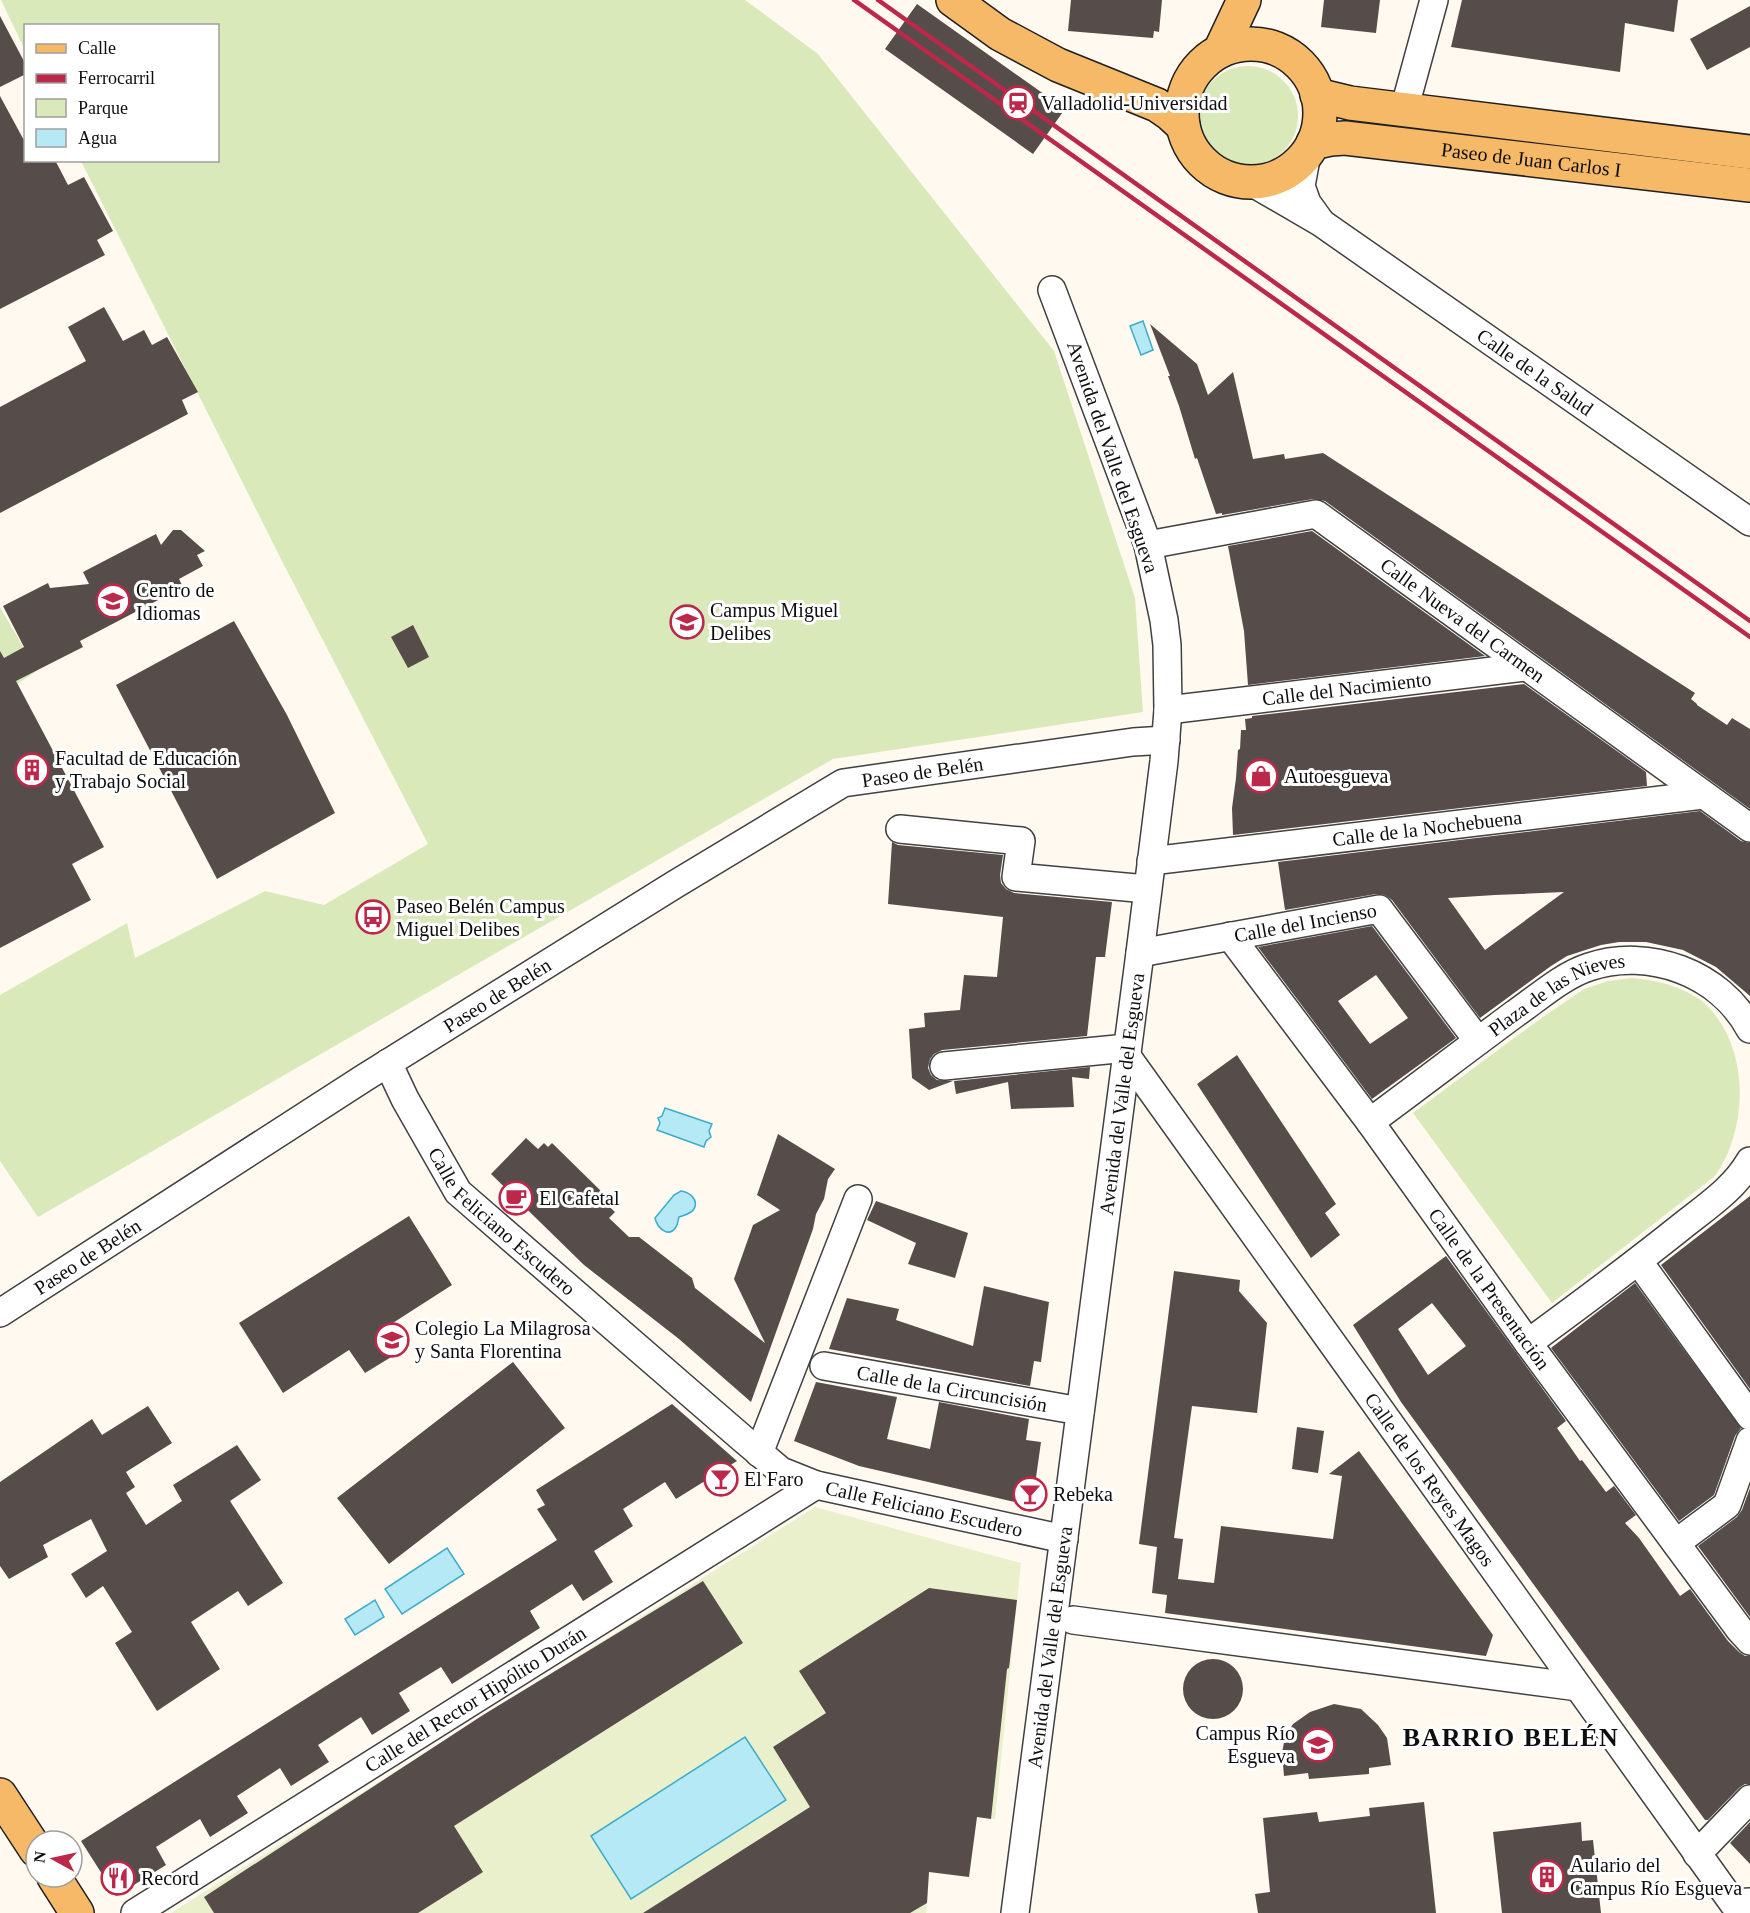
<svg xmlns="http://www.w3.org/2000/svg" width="1750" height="1913" viewBox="0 0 1750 1913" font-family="Georgia,serif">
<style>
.green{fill:#dae9b9}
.pitch{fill:#eaf0cb}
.water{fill:#b5e9f5;stroke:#3daccb;stroke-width:1.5}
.building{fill:#564d4a;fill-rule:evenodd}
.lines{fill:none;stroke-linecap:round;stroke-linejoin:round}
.minor-casing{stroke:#414141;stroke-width:30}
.major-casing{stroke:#1f1f1f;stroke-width:36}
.minor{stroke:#fff;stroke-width:27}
.major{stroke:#f6b968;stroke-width:33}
.rail{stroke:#bc284a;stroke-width:4.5}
.labels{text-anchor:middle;stroke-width:6;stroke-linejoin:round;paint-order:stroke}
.poi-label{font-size:20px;fill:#0e0e0e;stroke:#fff;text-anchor:start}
.street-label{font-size:20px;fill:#0e0e0e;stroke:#fff}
.district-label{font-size:26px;font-weight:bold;letter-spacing:1.5px;fill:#0e0e0e;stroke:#fff}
</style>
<rect width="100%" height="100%" fill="#fff9ef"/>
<path class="green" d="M1 0H745L818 54 1054 351 1135 598 1143 712 833 759 38 1217 0 1161V995L127 923 135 958 265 891 324 905 428 844 280 557 81 161 218 160V26H26L25 50Z
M1198 116a50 50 0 1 1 100 0a50 50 0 1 1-100 0Z
M0 607 37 671 17 684 0 660Z
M1632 978C1657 980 1681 986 1702 1001 1750 1043 1750 1126 1715 1176L1552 1303 1413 1113 1540 1019 1584 989 1608 981Z"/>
<path class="pitch" d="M815 1507 1021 1563 995 1819 934 1812 926 1913H171Z"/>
<path class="water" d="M1143 321 1153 350 1141 355 1130 326Z
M665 1108 712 1124 709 1131 711 1137 706 1141 704 1147 657 1130 660 1123 658 1118 662 1116Z
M681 1191C689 1192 699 1199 694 1209 691 1214 684 1215 679 1217 678 1220 678 1224 676 1227 668 1239 657 1227 655 1218L674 1195Z
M447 1548 464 1574 402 1614 385 1589Z
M375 1600 384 1617 355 1635 345 1619Z
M745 1737 786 1800 631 1899 591 1836Z"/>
<path class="building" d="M1071 0H1162L1159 32 1154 31 1153 38 1068 31Z
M1324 0H1380L1376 33 1321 27Z
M1462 0H1678L1674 32 1625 23 1620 72 1451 47Z
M917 4 1065 109 1033 154 885 49Z
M1750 6V47L1707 70 1690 39Z
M0 16 26 65V74L0 87Z
M0 96 26 144V160H55L68 185 84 177 113 231 97 240 105 255 0 309Z
M104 307 123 341 144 330 152 345 167 337 198 392 182 400 188 414 0 513V407L86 361 68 327Z
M1150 324 1197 364 1208 395 1233 372 1253 459 1284 454 1285 459 1323 453 1695 693 1691 699 1697 704V705L1727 725 1732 718 1750 729V809L1325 501 1313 499 1222 515V513L1216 514 1197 458 1195 459 1179 406 1168 376H1170Z
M173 530H181L205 551 197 555 203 566 179 579 183 587 80 641 83 647 16 681 104 847 72 864 91 900 0 948V651L4 658 24 647 3 606 48 583 50 588 89 584 83 572 156 534 161 545Z
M1312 531 1485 656 1248 685 1244 631 1228 546Z
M234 621 287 715 335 813 217 879 116 685Z
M413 625 429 657 408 668 391 637Z
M1524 684 1646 772 1647 786 1233 835 1232 808 1236 778 1238 750 1240 749 1241 730H1246L1245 719 1252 718V716Z
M1700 811 1741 841 1750 843V996L1716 967 1683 950 1646 942H1619L1601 945 1567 956 1551 966 1480 1018 1392 900 1385 895 1376 894 1285 910 1278 862ZM1564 892 1485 950 1448 898 1495 895Z
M892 842 898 845 1003 855 1000 875 1001 883 1006 889 1014 893 1112 902 1105 957H1096L1087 1036 942 1050 934 1054 930 1059 928 1068 931 1075 937 1080 953 1081 929 1090 912 1078 909 1029 925 1027 924 1013 960 1010 964 975 997 977 1003 917 888 904Z
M1372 926 1456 1038 1372 1099 1258 947ZM1376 975 1408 1018 1370 1044 1338 1001Z
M1237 1055 1336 1204 1325 1213 1340 1235 1311 1258 1197 1084Z
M1090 1067 1089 1079 1072 1077 1074 1107 1011 1109 1008 1082 956 1094 954 1081Z
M778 1134 835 1169 828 1179 824 1199 816 1214 813 1229 751 1402 679 1339 584 1265 491 1174 526 1138 538 1149 544 1143 548 1147 552 1143 604 1194 600 1198 615 1212 609 1218 629 1237H639L692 1278 695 1288 765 1343 734 1279 753 1225 780 1210 757 1195Z
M1750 1196V1389L1661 1265Z
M876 1201 968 1233 955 1278 908 1264 916 1243 867 1220Z
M409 1216 452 1285 385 1328 401 1351 365 1373 349 1350 283 1393 239 1323Z
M1446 1256 1566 1421 1557 1428 1580 1461 1582 1460 1606 1492 1614 1486 1636 1515 1625 1523 1639 1538 1680 1596 1690 1589 1728 1641 1739 1652 1745 1656H1750V1784H1745L1739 1788 1708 1820H1705L1401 1402 1353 1325ZM1432 1303 1466 1346 1428 1375 1398 1329Z
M1174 1271 1240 1280 1239 1291 1267 1323 1257 1413 1192 1406 1174 1538 1183 1539 1178 1579 1214 1583 1221 1526 1333 1539 1342 1476 1329 1474 1359 1451 1493 1635 1486 1656 1165 1613 1167 1595 1152 1593 1157 1547 1139 1544Z
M1635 1283 1741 1428 1735 1436 1714 1495 1679 1521 1551 1348Z
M984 1286 1049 1302 1041 1362 1034 1361 1030 1386 829 1349 847 1298 899 1309 896 1320 973 1346Z
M513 1362 565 1428 389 1564 337 1498Z
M816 1382 897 1397 887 1439 930 1449 939 1402 1029 1419 1026 1440 1041 1442 1032 1506 859 1466 794 1441Z
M672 1404 737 1461 676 1499 665 1482 623 1509 633 1526 594 1551 613 1582 583 1601 572 1584 530 1611 540 1628 452 1684 441 1667 399 1693 410 1711 372 1735 361 1717 318 1745 329 1762 291 1786 280 1768 237 1796 248 1813 210 1837 200 1819 156 1847 166 1865 116 1896 81 1841 557 1540 537 1509 545 1505 536 1490Z
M148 1406 172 1443 126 1472 135 1487 126 1493 146 1525 182 1501 173 1485 237 1445 261 1480 230 1501 283 1583 248 1606 238 1591 191 1622 220 1669 157 1711 115 1643 132 1632 103 1586 86 1598 71 1574 107 1551 91 1519 43 1545 48 1557 9 1579 0 1566V1482L92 1419 102 1435Z
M1297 1427 1324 1431 1318 1473 1292 1469Z
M1750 1488V1617L1698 1546 1737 1517 1742 1510Z
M703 1581 743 1643 454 1826 483 1872 418 1913H214L204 1897 483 1715Z
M929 1588 1017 1600 1009 1668 1007 1669 991 1819 977 1817 969 1877 929 1872 927 1903 910 1913H643L810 1807 773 1747 826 1713 799 1671Z
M1183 1689a30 30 0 1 1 60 0a30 30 0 1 1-60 0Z
M1334 1704 1361 1709 1378 1725 1387 1738 1391 1765 1369 1768V1774L1309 1779 1308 1773 1284 1776 1282 1753 1285 1737 1293 1724 1310 1712Z
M1424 1802 1436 1913H1258L1255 1894 1270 1892 1263 1818 1317 1812 1319 1822 1370 1816 1369 1808Z
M1581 1822 1582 1841 1593 1840 1601 1913H1502L1493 1832Z
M1750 1822V1864L1730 1843Z"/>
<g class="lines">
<g class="minor-casing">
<g id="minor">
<path d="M1404 110 1434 0"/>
<path d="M1307 153 1301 186 1307 203 1320 221"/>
<path id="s1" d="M1251 182 1320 222 1750 522"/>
<path id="s2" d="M1148 545 1316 514 1750 828"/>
<path id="s3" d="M1168 710 1526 667"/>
<path d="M900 829 1021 841 1016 877 1147 889"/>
<path id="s4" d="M1151 861 1703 795"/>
<path id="s5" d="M1230 936 1370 1122 1528 1343 1740 1630 1750 1641"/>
<path id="s6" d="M1140 953 1379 909 1478 1041"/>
<path id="s7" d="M1126 1055 1733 1903 1750 1902"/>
<path id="s8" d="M388 1063 405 1099 458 1192 743 1439 781 1471 816 1485 1064 1539"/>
<path d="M944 1066 1127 1048"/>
<path id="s9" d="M1370 1122C1419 1086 1467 1049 1516 1013 1539 997 1562 976 1589 967 1649 947 1720 973 1750 1029"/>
<path d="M1639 1262 1750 1416"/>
<path id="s10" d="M0 1313 364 1078 674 885 843 783 1133 742 1166 740"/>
<path d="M1528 1343C1580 1305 1631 1267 1681 1227 1706 1207 1734 1189 1750 1161"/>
<path id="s11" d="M824 1366 1080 1411"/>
<path d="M759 1453 858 1199"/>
<path d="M1676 1543 1727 1505 1750 1441"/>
<path d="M1073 1620 1578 1687"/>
<path d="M1697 1854 1750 1799"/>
<path id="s12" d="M135 1913 816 1485"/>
<path id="s13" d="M1015 1913 1140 953 1164 761 1168 710 1167 645 1164 620 1148 545 1052 290"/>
</g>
</g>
<g class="major-casing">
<g id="major">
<path d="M953 0 1000 34 1058 65 1157 105 1170 114 1183 126"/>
<circle cx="1251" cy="113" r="69"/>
<path d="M1220 51 1244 0"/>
<path d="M1317 95 1350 103 1750 152"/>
<path id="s14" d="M1313 143 1331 139 1345 138 1750 185"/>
<path d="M0 1795 36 1850"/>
<path d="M54 1877 77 1913"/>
</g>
</g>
<use href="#minor" class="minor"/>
<use href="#major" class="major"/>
<path class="rail" d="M854 0 1750 637
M878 0 1750 621"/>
</g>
<defs>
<g id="station-ring" transform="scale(1.725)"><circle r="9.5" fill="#fff" stroke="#bc284a" stroke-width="1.5"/><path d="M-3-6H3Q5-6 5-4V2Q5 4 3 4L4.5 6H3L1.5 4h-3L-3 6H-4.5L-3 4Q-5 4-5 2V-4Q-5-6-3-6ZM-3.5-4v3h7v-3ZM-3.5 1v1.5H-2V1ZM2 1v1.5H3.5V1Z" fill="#bc284a"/></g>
<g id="university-ring" transform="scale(1.725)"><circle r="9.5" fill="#fff" stroke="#bc284a" stroke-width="1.5"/><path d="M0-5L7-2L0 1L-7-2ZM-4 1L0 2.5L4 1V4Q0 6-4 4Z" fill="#bc284a"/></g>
<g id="building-ring" transform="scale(1.725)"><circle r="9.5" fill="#fff" stroke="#bc284a" stroke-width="1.5"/><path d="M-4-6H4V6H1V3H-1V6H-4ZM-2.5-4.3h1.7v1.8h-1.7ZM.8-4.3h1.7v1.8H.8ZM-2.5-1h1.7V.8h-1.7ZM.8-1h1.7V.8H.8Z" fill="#bc284a"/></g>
<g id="shop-ring" transform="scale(1.725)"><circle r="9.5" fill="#fff" stroke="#bc284a" stroke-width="1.5"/><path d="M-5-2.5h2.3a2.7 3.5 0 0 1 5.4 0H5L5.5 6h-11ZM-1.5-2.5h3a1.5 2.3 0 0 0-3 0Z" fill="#bc284a"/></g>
<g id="bus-ring" transform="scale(1.725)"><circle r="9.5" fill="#fff" stroke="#bc284a" stroke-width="1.5"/><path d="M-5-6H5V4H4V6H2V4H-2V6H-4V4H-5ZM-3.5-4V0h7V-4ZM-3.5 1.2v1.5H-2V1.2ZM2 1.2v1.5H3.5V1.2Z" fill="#bc284a"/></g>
<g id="cafe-ring" transform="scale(1.725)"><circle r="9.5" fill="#fff" stroke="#bc284a" stroke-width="1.5"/><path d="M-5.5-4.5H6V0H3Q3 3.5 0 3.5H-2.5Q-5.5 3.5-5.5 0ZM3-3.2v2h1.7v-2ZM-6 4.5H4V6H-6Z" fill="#bc284a"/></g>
<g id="school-ring" transform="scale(1.725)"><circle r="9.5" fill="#fff" stroke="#bc284a" stroke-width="1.5"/><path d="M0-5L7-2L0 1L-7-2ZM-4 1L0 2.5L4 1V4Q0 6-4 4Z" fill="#bc284a"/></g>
<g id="bar-ring" transform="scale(1.725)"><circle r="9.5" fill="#fff" stroke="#bc284a" stroke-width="1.5"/><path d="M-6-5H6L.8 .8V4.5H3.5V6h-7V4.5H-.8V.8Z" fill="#bc284a"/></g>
<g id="restaurant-ring" transform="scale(1.725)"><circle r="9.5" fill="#fff" stroke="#bc284a" stroke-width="1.5"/><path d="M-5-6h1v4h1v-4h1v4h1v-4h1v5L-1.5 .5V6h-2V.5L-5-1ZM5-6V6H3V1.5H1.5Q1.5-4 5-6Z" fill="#bc284a"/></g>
</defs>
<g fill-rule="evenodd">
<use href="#station-ring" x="1018" y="103"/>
<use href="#university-ring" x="113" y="601"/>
<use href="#university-ring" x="687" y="622"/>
<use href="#building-ring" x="32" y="770"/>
<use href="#shop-ring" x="1261" y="776"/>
<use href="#bus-ring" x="373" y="917"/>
<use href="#cafe-ring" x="516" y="1198"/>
<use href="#school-ring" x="392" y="1340"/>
<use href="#bar-ring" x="721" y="1479"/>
<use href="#bar-ring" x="1030" y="1494"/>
<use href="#university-ring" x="1318" y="1745"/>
<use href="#building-ring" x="1547" y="1877"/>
<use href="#restaurant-ring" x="118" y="1878"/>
</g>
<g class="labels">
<g class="poi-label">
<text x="1041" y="110">Valladolid-Universidad</text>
<text x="136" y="597">Centro de<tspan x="136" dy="23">Idiomas</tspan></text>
<text x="710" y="617">Campus Miguel<tspan x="710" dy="23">Delibes</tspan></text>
<text x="55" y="765">Facultad de Educación<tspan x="55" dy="23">y Trabajo Social</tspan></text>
<text x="1284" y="783">Autoesgueva</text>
<text x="396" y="913">Paseo Belén Campus<tspan x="396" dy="23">Miguel Delibes</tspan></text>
<text x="539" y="1205">El Cafetal</text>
<text x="415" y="1335">Colegio La Milagrosa<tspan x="415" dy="23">y Santa Florentina</tspan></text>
<text x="744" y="1486">El Faro</text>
<text x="1053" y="1501">Rebeka</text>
<text x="1295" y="1740" text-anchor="end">Campus Río<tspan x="1295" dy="23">Esgueva</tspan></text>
<text x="1570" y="1872">Aulario del<tspan x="1570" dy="23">Campus Río Esgueva</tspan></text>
<text x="141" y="1885">Record</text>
</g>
<g class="street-label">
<text dy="7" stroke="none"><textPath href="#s14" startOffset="220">Paseo de Juan Carlos I</textPath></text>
<text dy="7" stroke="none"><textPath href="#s1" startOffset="342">Calle de la Salud</textPath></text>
<text transform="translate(1113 457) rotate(71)" y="7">Avenida del Valle del Esgueva</text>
<text dy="7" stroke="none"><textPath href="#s2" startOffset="352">Calle Nueva del Carmen</textPath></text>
<text dy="7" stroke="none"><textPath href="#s3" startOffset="180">Calle del Nacimiento</textPath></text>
<text dy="7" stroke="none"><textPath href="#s10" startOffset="1076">Paseo de Belén</textPath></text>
<text dy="7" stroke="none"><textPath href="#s4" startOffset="278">Calle de la Nochebuena</textPath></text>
<text dy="7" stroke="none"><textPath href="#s6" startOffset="168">Calle del Incienso</textPath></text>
<text dy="7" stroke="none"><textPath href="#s10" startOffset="590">Paseo de Belén</textPath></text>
<text dy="7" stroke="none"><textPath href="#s9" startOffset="228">Plaza de las Nieves</textPath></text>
<text dy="7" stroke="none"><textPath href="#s13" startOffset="826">Avenida del Valle del Esgueva</textPath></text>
<text dy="7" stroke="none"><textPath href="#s8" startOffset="198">Calle Feliciano Escudero</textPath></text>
<text dy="7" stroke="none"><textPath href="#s10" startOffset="104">Paseo de Belén</textPath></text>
<text dy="7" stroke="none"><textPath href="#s5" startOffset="438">Calle de la Presentación</textPath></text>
<text dy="7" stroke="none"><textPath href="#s11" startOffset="130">Calle de la Circuncisión</textPath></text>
<text dy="7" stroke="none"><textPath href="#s7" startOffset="522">Calle de los Reyes Magos</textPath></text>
<text dy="7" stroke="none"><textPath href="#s8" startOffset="722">Calle Feliciano Escudero</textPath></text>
<text dy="7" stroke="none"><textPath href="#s13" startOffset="268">Avenida del Valle del Esgueva</textPath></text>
<text dy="7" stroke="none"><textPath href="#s12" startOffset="402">Calle del Rector Hipólito Durán</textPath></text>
</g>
<g class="district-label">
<text x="1511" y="1746">BARRIO BELÉN</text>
</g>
</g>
<rect x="24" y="24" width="195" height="138" fill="#ffffff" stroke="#9f9f9f" stroke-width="1.5"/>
<rect x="36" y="44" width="30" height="9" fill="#f6b968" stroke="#9f9f9f" stroke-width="1.5"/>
<text x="78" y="54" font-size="18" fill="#0e0e0e">Calle</text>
<rect x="36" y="74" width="30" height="9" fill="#bc284a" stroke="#9f9f9f" stroke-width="1.5"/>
<text x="78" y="84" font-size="18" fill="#0e0e0e">Ferrocarril</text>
<rect x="36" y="99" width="30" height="18" fill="#dae9b9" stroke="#9f9f9f" stroke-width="1.5"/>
<text x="78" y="114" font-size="18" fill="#0e0e0e">Parque</text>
<rect x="36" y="129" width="30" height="18" fill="#b5e9f5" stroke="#9f9f9f" stroke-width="1.5"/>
<text x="78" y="144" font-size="18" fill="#0e0e0e">Agua</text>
<g transform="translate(54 1859) rotate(278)"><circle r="28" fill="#ffffff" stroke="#9f9f9f" stroke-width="1.5"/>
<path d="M0-4.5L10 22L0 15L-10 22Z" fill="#bc284a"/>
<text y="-9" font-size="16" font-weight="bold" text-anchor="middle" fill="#0e0e0e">N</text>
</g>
</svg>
